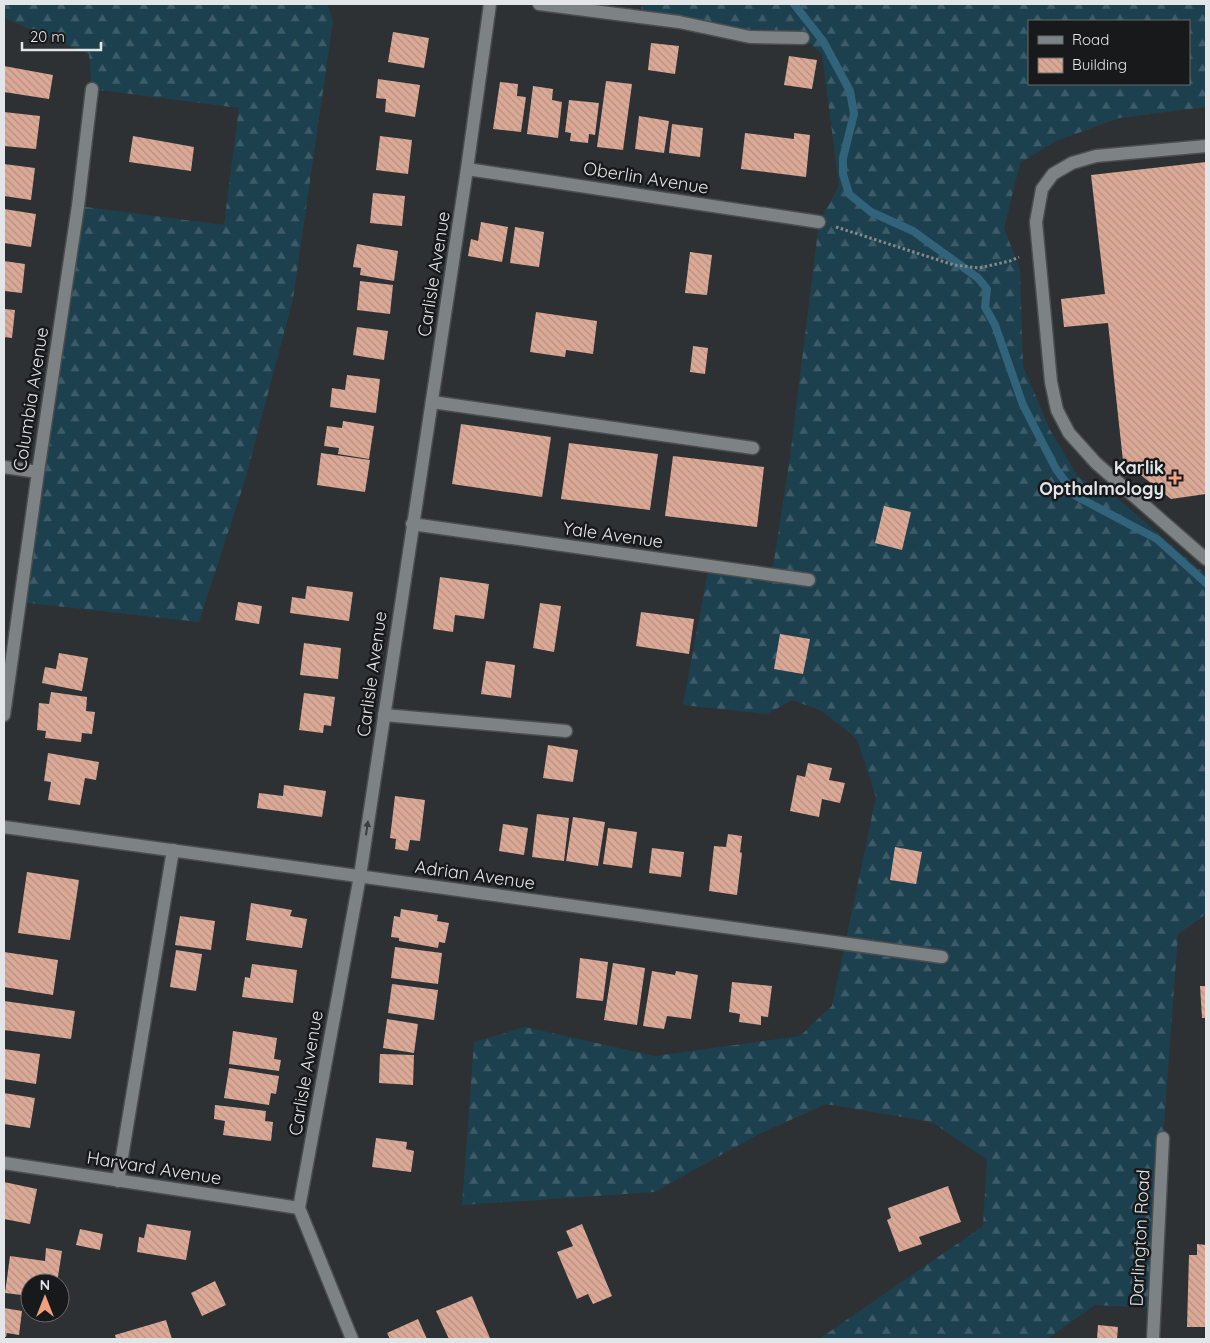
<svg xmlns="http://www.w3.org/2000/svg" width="1210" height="1343" viewBox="0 0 1210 1343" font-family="Quicksand,sans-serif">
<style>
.forest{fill:url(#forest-firs);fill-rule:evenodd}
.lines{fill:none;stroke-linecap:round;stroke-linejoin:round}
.stream{stroke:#31647a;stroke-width:8}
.building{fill:url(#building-back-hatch)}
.lane-casing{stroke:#4b4e50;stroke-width:15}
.street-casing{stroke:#4b4e50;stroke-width:15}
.path{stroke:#85888b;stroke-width:3;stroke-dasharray:2.5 2.5;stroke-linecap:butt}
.lane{stroke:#7d8285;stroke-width:12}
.street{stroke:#7d8285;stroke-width:12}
.oneway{fill:#3b3e3f}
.poi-dot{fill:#f2a080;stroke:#17191a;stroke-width:2}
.labels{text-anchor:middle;stroke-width:5;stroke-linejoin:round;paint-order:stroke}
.street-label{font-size:18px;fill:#e3e6e8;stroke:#17191a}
.poi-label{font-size:18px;font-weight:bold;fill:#e3e6e8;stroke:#17191a;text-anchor:end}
</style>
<defs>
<pattern id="forest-firs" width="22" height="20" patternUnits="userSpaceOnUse" patternTransform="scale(1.25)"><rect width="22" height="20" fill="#1d404f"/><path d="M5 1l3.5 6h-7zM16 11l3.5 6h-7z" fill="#3e5c68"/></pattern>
<pattern id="building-back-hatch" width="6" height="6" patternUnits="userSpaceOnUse" patternTransform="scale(1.25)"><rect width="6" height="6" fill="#dba996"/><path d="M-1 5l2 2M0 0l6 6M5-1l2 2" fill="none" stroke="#b59082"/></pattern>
</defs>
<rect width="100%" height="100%" fill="#2d3134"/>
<path class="forest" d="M4 4H327L333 21 293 299 245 480 199 622 20 602 78 206 224 225 239 108 92 89 89 54 4 18Z
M642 4H1206V107L1119 118 1056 141 1020 163 1004 228 1020 270 1023 366 1050 430 1078 477 1118 499 1206 575V914L1178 934 1163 1138 1154 1308 1095 1305 1047 1339H819L983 1226 987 1160 932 1122 826 1104 759 1134 654 1192 462 1205 474 1042 525 1027 655 1056 800 1036 832 1006 876 797 857 739 822 711 792 700 767 714 683 705 709 566 772 574 790 457 819 222 839 186 822 54 803 38 640 17ZM1029 21H1189V84H1029Z"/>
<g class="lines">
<path class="stream" d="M794 4 823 41 850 91 854 114 843 158V174L849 194 871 212 913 231 978 278 987 289 985 307 995 325 1023 405 1056 469 1076 496 1157 539 1206 583"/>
</g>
<path class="building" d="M393 32 429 38 424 68 388 62Z
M651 43 679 46 675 74 648 70Z
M789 56 817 60 812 89 784 85Z
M4 66 53 75 49 99 4 92Z
M378 79 420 85 415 117 385 112 386 99 376 98Z
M606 81 632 84 623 150 597 147Z
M500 82 518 84 517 96 526 97 521 132 493 129Z
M533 86 553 89 552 100 562 102 558 138 527 134Z
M569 100 599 103 595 135 589 134 588 143 570 141 571 133 565 132Z
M4 112 40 116 36 149 4 146Z
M639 116 669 121 664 153 635 149Z
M672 124 703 128 700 157 669 153Z
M745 133 794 139V133L810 135 806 177 741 169Z
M133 136 194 147 191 171 129 162Z
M380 136 412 140 408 174 376 170Z
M1206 162V494L1171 499 1123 461 1108 323 1064 327 1061 299 1105 294 1091 175Z
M4 164 35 168 31 200 4 196Z
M373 193 405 196 402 226 370 223Z
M4 209 36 214 31 247 4 243Z
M481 222 508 227 502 262 468 256 471 239 478 241Z
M515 227 544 232 539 267 510 263Z
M357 244 398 251 394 281 360 275 361 268 353 267Z
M690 252 712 255 707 295 685 293Z
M4 261 25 264 22 293 4 291Z
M360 281 393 285 390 314 357 310Z
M4 309 15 310 12 338 4 337Z
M536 312 597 321 593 354 566 350 565 357 530 352Z
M357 327 388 331 384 360 353 355Z
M693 346 708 348 705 374 690 372Z
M347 375 380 379 376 413 330 407 332 388 345 390Z
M343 421 374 426 369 459 338 454 339 448 324 446 327 426 342 428Z
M461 424 551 437 542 497 452 484Z
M569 443 658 454 650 510 561 499Z
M321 453 370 460 365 492 317 485Z
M673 456 764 467 757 527 665 516Z
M884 506 911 512 902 550 875 543Z
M440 577 489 584 484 619 455 615 453 632 433 629Z
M307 586 353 592 349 621 290 613 292 597 305 599Z
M238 602 262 606 259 624 235 620Z
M540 603 561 606 554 652 533 648Z
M641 612 694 619 689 654 636 646Z
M780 634 810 639 803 674 774 669Z
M304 643 341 648 338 679 300 675Z
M59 653 88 658 82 691 42 683 45 667 56 669Z
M486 661 515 665 511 698 481 694Z
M51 692 87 697 86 711 95 712 92 734 82 733 81 742 45 738 46 731 37 730 39 703 49 704Z
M304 693 335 697 331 726 324 725 323 733 299 730Z
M548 745 578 750 573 782 543 778Z
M48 753 99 762 96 780 85 778 80 805 48 800 51 782 44 781Z
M808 763 832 768 829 780 845 783 840 803 822 799 819 817 790 811 797 775 805 777Z
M284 785 326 791 322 817 257 808 259 793 283 796Z
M395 796 425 800 420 841 410 840 408 851 395 849 396 839 390 838Z
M537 814 569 818 564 861 532 857Z
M573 817 605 822 598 866 566 861Z
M503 824 528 828 524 855 499 851Z
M608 828 637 832 632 868 603 864Z
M728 834 742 836 740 852 742 853 737 895 709 891 714 846 726 847Z
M895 847 922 852 916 884 890 880Z
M652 848 684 852 681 877 649 873Z
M27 872 79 880 70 940 18 933Z
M251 903 292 910 290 916 307 919 302 948 246 940Z
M401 909 438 915 437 921 449 923 445 943 439 942 438 948 399 941V938L391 937 394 916 400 917Z
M180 916 215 921 211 950 175 945Z
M395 947 442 953 438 984 391 978Z
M176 950 202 954 196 991 170 987Z
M4 952 58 960 53 995 4 987Z
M580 958 608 962 603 1001 576 998Z
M613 963 645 968 637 1025 604 1020Z
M252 964 297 970 293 1003 242 997 245 977 250 978Z
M652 971 675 975 676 971 698 975 691 1019 667 1016 664 1029 643 1026Z
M732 982 772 986 768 1017 761 1016V1025L739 1022 740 1014 729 1012Z
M392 984 438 990 434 1020 388 1013Z
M1200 986H1206V1018H1202Z
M4 1001 75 1011 71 1039 4 1030Z
M387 1019 418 1024 414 1053 383 1048Z
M233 1031 277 1038 274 1059 281 1060 279 1071 229 1064Z
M4 1049 40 1054 36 1084 4 1079Z
M380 1054 414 1055 413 1085 379 1083Z
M229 1068 279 1076 276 1094 271 1093 269 1105 224 1098Z
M4 1093 35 1098 30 1128 4 1124Z
M215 1105 266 1111 265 1121 273 1122 271 1141 223 1135 225 1121 214 1119Z
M376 1138 407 1142 406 1149 414 1151 411 1172 372 1167Z
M4 1182 37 1189 30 1224 4 1219Z
M948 1186 961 1222 919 1237 922 1244 899 1252 887 1220 891 1218 888 1208Z
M147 1224 191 1231 186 1260 137 1252 139 1237 144 1238Z
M582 1224 612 1296 593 1304 588 1294 577 1299 557 1252 573 1246 566 1231Z
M80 1229 103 1234 100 1250 76 1245Z
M1197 1244 1206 1245V1327H1187L1189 1255H1197Z
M46 1248 62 1251 57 1283H30V1296L5 1293 10 1256 45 1261Z
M215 1281 226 1305 202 1316 191 1293Z
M472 1296 490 1338 487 1339H449L436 1311Z
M4 1308 22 1311 19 1335 7 1333 6 1337H4Z
M418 1319 427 1339H390L387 1333Z
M166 1320 172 1339H116L115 1335Z
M1098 1325 1118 1327 1117 1339H1097Z"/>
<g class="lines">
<g class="lane-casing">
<path id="lane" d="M539 4 679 22 750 37 803 38
M1206 146 1096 156 1072 163 1053 174 1042 189 1036 222 1051 382 1057 410 1069 433 1096 463 1206 559
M432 402 753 448
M384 715 566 731
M118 1181 173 850"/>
</g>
<g class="street-casing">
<path id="street" d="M467 169 819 222
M4 467 38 472
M412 524 809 580
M4 715 38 472 78 206 92 89
M4 827 942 957
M4 1163 299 1208
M352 1339 299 1208 360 876 467 169 490 4
M1153 1339 1163 1138"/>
</g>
<path class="path" d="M836 227 954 265 979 268 1010 261 1019 257"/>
<use href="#lane" class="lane"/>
<use href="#street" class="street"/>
</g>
<defs><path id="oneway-solid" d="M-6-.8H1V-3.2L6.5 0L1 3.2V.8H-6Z" transform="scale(1.25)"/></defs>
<use class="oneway" href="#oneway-solid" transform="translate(367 828) rotate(-82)"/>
<path class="poi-dot" d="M1172.5 470.5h5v5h5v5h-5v5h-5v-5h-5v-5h5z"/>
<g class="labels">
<g class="street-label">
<text transform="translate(646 178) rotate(9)" y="6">Oberlin Avenue</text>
<text transform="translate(434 274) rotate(-81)" y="6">Carlisle Avenue</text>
<text transform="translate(31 399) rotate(-81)" y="6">Columbia Avenue</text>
<text transform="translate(613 535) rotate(8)" y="6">Yale Avenue</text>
<text transform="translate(372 674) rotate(-82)" y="6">Carlisle Avenue</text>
<text transform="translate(475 875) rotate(8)" y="6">Adrian Avenue</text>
<text transform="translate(306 1073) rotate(-80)" y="6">Carlisle Avenue</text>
<text transform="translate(154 1168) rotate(9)" y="6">Harvard Avenue</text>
<text transform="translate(1140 1238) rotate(-87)" y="6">Darlington Road</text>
</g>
<g class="poi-label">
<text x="1164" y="474">Karlik<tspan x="1164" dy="21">Opthalmology</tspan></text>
</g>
</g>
<rect width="1210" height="1343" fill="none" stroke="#e3e6e8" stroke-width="10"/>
<rect x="1028" y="20" width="162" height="65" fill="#17191a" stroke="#696b6c"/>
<rect x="1038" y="36" width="25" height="8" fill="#7d8285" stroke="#696b6c"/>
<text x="1072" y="45" font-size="15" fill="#e3e6e8">Road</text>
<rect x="1038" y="58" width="25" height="15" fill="url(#building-back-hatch)" stroke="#696b6c"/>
<text x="1072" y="70" font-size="15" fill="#e3e6e8">Building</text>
<g transform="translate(45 1298)"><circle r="24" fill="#17191a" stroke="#696b6c"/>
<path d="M0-4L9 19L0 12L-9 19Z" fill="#f2a080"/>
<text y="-8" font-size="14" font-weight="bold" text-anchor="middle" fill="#e3e6e8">N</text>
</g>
<path d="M22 42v8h79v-8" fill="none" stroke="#e3e6e8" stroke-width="2.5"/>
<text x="30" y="42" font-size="15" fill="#e3e6e8" stroke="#17191a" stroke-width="4" paint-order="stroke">20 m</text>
</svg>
